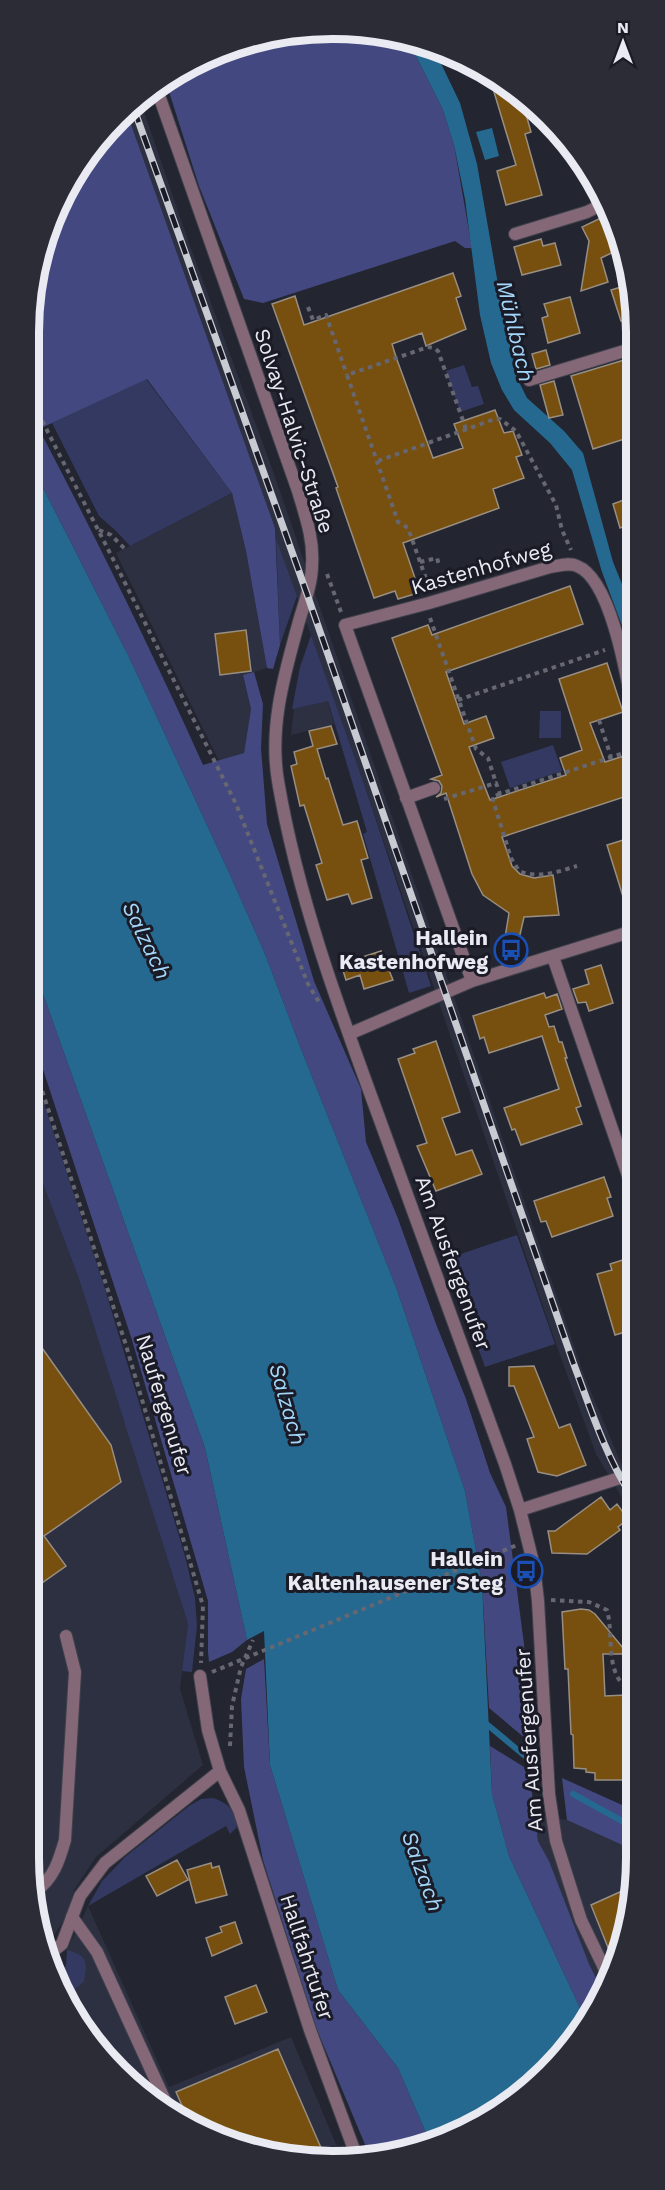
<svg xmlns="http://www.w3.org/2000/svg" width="665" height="2190" viewBox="0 0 665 2190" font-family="'Work Sans',sans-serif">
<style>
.built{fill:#2d3040}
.green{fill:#343961}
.forest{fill:#434980}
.water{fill:#266990}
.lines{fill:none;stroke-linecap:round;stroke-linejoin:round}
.stream{stroke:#266990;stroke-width:6}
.building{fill:#774f0e;stroke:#988e82;stroke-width:1.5}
.service-casing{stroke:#3f414b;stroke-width:14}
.minor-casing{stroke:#3f414b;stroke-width:14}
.path{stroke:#666771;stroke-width:4;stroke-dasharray:4.5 4.5;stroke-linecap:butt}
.service{stroke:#846878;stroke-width:12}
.minor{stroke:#846878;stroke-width:12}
.rail-casing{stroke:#c9cbd3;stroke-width:7}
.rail{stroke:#1a1b26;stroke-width:4.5;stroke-dasharray:14;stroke-linecap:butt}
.path-bridge{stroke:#666771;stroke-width:4;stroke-dasharray:4.5 4.5;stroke-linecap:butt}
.labels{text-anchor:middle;stroke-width:6;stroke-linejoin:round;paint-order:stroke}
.street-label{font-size:21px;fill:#e9eaf2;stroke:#1a1b26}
.poi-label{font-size:21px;font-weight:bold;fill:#e9eaf2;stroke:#1a1b26;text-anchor:end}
.water-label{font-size:22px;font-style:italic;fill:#a3d7fa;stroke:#1a1b26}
.rim{fill:none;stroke:#e9eaf2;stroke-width:8}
</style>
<rect width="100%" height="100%" fill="#232530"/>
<path class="built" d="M141 103 189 243 273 471 584 1375 621 1463 631 1481V1513L596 1454 556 1344 363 781 276 538 275 528 128 116Z
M232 493 246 551 267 668 243 676 251 709 244 753 219 761 116 553Z
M327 699 334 724 291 735 295 700Z
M31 1152 79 1279 188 1624 180 1689 203 1765 96 1857 74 1890 67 1915 54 1935 45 1943 29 1857Z
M535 1814 567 1820 631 1849V1917L601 1988 589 1965 549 1861 538 1841Z
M88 1906 169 2087 291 2037 341 2156 293 2159 198 2130 107 2060V2058L73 1991 84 1982 67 1950Z"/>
<path class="green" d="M464 365 472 387 478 386 484 404 460 412 446 371Z
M146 379 232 493 130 546 116 531 99 516 52 423Z
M276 538 297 596 280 645Z
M311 635 363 781 431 986 409 993 363 834 367 832 328 701 292 709 300 667Z
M540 711H561V738H539Z
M553 745 562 771 510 788 501 762Z
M31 1064 105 1289 185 1556 195 1598 197 1626 192 1672 182 1671 188 1624 79 1279 31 1152Z
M517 1235 555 1344 485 1367 446 1259Z
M213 1798C228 1803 237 1811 237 1827L230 1834 226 1826 88 1906 102 1881 125 1857 189 1806 201 1799Z
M67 1950C89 1956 87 1962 84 1982L73 1991 57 1982 66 1965Z"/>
<path class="forest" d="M274 34H392L408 40 443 110 454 145 472 248H465L455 241 263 303 244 299 199 186 165 79Z
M128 116 275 528 280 645 273 669 267 668 246 551 232 493 147 379 39 429C97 540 152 651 203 765L244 753 251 709 243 675 254 672 263 704 261 748 267 824 314 981 361 1089 366 1142 397 1216 436 1324 466 1399 490 1473 506 1507 524 1644 526 1705 532 1744 489 1708 482 1583 465 1491 396 1287 301 1049 265 954 231 877 129 657 34 470V273L80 163Z
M32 963 205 1448 247 1640 232 1652 209 1662 208 1652V1601L132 1340 32 1036Z
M264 1659 270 1765 338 1990 398 2068 430 2142 412 2151 369 2154 315 2025 263 1860 244 1767 241 1699 246 1669Z
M490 1746 524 1767 531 1786 538 1841 549 1861 589 1964 601 1988 587 2023 509 1856 492 1794Z
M562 1778 631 1809V1849L567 1820Z"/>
<path class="water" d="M408 40 435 51 460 103 477 164 502 307 517 378 527 398 564 431 583 453 613 562 633 611V655L602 572 572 470 550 443 514 410 502 390 491 363 480 315 465 199 454 145 443 110Z
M492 128 499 156 485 160 476 132Z
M34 470 129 657 231 877 265 954 301 1049 396 1287 465 1491 482 1583 492 1794 509 1856 587 2023 517 2099 430 2142 398 2068 338 1990 270 1765 264 1631 247 1640 205 1448 32 963Z"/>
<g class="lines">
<path class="stream" d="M483 1721 531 1761
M573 1794 631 1826"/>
</g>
<path class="building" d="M507 88 522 100 531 132 525 134 542 195 506 205 497 171 516 165 494 92Z
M611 213 622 248 601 258 608 282 581 291 589 241 582 227Z
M541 239 543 246 555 243 561 265 522 275 514 247Z
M453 273 461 296 456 298 466 329 426 346 422 333 392 344 396 357 433 458 463 448 454 424 495 410 504 433 513 431 522 455 516 457 524 478 493 489 499 508 403 543 417 584H415L418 593 398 599 395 591 374 598 336 488 338 487 272 304 295 296 304 325Z
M631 284 634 293V317L621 321 611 290Z
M570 297 580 333 548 343 542 318 548 316 544 304Z
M546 350 550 365 536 369 532 354Z
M634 357V436L593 449 571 376Z
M554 381 563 415 549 418 540 385Z
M634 496 633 523 620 528 613 504Z
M570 586 583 624 446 672 464 724 486 716 494 738 469 747 490 800 566 775 560 758 582 750 559 679 607 663 623 712 590 723 605 762 633 753V794L502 837 512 866 520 874 534 878 553 875 559 915 524 917 516 952 503 950 509 913 483 895 472 874 446 793 436 797 441 793 442 786 439 781 431 779 442 775 392 638 428 625 432 635Z
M246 630 251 671 220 675 215 634Z
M331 726 337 744 317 749 326 779 328 778 343 825 357 821 368 858 361 860 372 898 352 904 348 894 327 900 316 865 322 863 304 805 300 806 291 766 297 764 294 752 313 746 309 731Z
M633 837V916H629L607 845Z
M381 951 393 980 364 989 360 975 346 980 341 964Z
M601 965 613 1003 589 1011 586 1002 578 1003 573 989 589 984 585 970Z
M544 993 546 998 557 994 562 1009 545 1015 549 1027 554 1026 559 1042H562L567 1058H565L581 1106 576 1108 582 1124 521 1145 515 1129 512 1130 504 1108 559 1089 542 1036 489 1053 484 1037 480 1039 473 1016Z
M436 1041 460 1112 442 1118 456 1155 472 1150 482 1174 436 1191 417 1146 427 1143 398 1059 415 1053 413 1049Z
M604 1177 611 1197 607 1198 613 1216 552 1237 546 1221 541 1222 534 1201Z
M632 1257V1330L615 1335 597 1274 612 1270 610 1264Z
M30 1331 111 1445 121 1482 44 1536 66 1566 29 1592Z
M534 1366 559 1428 570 1424 586 1465 557 1476 538 1472 527 1439 534 1437 514 1386H509V1367Z
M601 1497 610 1510 617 1504 628 1519 618 1527 620 1530 587 1554 552 1553 548 1531H555Z
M581 1609 589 1610 595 1614 628 1654H603L605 1696 625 1695 626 1721 631 1736V1780H595V1773L586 1772V1769L574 1768 573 1735 571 1734 568 1669H565L562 1612Z
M177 1860 188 1880 157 1896 146 1876Z
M211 1863 212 1868 219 1866 227 1895 196 1903 187 1870Z
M631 1887V1917L613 1960 591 1905Z
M235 1922 242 1943 212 1956 206 1938 222 1932 220 1927Z
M256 1985 267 2012 235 2024 225 1997Z
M278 2049 302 2104 325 2157 293 2159 198 2130 190 2124 176 2092Z"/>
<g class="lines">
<g class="service-casing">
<path id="service" d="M406 798 434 788
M35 1892C54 1878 59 1861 65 1840L75 1672 66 1636
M72 1917 97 1952 168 2107"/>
</g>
<g class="minor-casing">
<path id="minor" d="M156 87 298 491C305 515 314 539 312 565 312 585 303 606 298 625 284 676 269 727 278 781 298 899 340 1011 381 1123 422 1237 464 1350 505 1464L520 1510 534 1566 538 1601 549 1794 556 1841 581 1920 607 1974
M515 234 587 212 605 203
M529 380 634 348
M631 566H633
M553 957 632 1187
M472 981 345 625 429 603 550 567C559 566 569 562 577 566 611 579 627 677 633 711
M349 1034 472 981 633 931
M520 1510 632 1474
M200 1676 208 1730 220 1771 239 1810 310 2030 356 2155
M48 1955 62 1944 80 1896 105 1863 220 1771"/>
</g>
<path class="path" d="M308 307 313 320 326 315 347 375
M34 405 111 555 236 804 308 984 319 1002
M378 461 495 419H500L516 431 556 505 562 530 571 550
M99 530 111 535 125 549
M420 562 437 558 439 565
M327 574 341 612
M429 587 408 528 398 522 347 375 428 347 434 348 438 351 466 429
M430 618 476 749 488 758 496 783
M458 700 605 650
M599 720 611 757
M500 794 492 797 511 858 519 871C539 879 557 872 577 866
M444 799 496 783 500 794 633 750
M31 1057 125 1342 203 1606 201 1663
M551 1600 589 1602 607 1610C613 1631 607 1658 618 1678 621 1683 627 1688 631 1692
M230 1746 232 1706 241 1667 253 1640"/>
<use href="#service" class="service"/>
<use href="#minor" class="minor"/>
<g class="rail-casing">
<path id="rail" d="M134 109 307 594 573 1362C590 1407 605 1455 631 1495"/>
</g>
<use href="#rail" class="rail"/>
<path class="path-bridge" d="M212 1672 517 1545"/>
</g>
<defs>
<g id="bus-ring" transform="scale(1.725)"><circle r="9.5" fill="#1a1b26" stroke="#1a4fb4" stroke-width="1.5"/><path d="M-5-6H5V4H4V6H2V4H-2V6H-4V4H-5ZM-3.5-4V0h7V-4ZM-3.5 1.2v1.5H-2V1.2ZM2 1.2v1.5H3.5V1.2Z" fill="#1a4fb4"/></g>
</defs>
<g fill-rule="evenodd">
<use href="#bus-ring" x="511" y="950"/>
<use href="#bus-ring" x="526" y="1571"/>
</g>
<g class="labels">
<g class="street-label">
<text transform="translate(294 431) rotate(72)" y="7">Solvay-Halvic-Straße</text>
<text transform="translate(481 568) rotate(-16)" y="7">Kastenhofweg</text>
<text transform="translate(453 1263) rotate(70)" y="7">Am Ausfergenufer</text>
<text transform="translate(164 1405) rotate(73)" y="7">Naufergenufer</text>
<text transform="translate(529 1740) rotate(-94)" y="7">Am Ausfergenufer</text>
<text transform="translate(307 1957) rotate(72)" y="7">Hallfahrtufer</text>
</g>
<g class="poi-label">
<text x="488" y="945">Hallein<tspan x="488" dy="24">Kastenhofweg</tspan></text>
<text x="503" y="1566">Hallein<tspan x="503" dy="24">Kaltenhausener Steg</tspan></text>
</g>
<g class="water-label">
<text transform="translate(516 331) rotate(77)" y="8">Mühlbach</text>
<text transform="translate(147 940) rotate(64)" y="8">Salzach</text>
<text transform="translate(288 1404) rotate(74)" y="8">Salzach</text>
<text transform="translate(423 1871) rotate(70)" y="8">Salzach</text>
</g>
</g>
<path d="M0 0H665V2190H0ZM332 39H333A293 293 0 0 1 626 332V1858A293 293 0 0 1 333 2151H332A293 293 0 0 1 39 1858V332A293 293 0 0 1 332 39Z" fill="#2b2c36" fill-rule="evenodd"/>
<path class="rim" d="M332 39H333A293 293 0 0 1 626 332V1858A293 293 0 0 1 333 2151H332A293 293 0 0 1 39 1858V332A293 293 0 0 1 332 39Z"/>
<g transform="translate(623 42)" stroke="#1a1b26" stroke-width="4.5" paint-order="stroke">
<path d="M0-4.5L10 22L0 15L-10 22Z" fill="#e9eaf2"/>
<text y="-9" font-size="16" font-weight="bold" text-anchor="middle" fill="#e9eaf2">N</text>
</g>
</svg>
